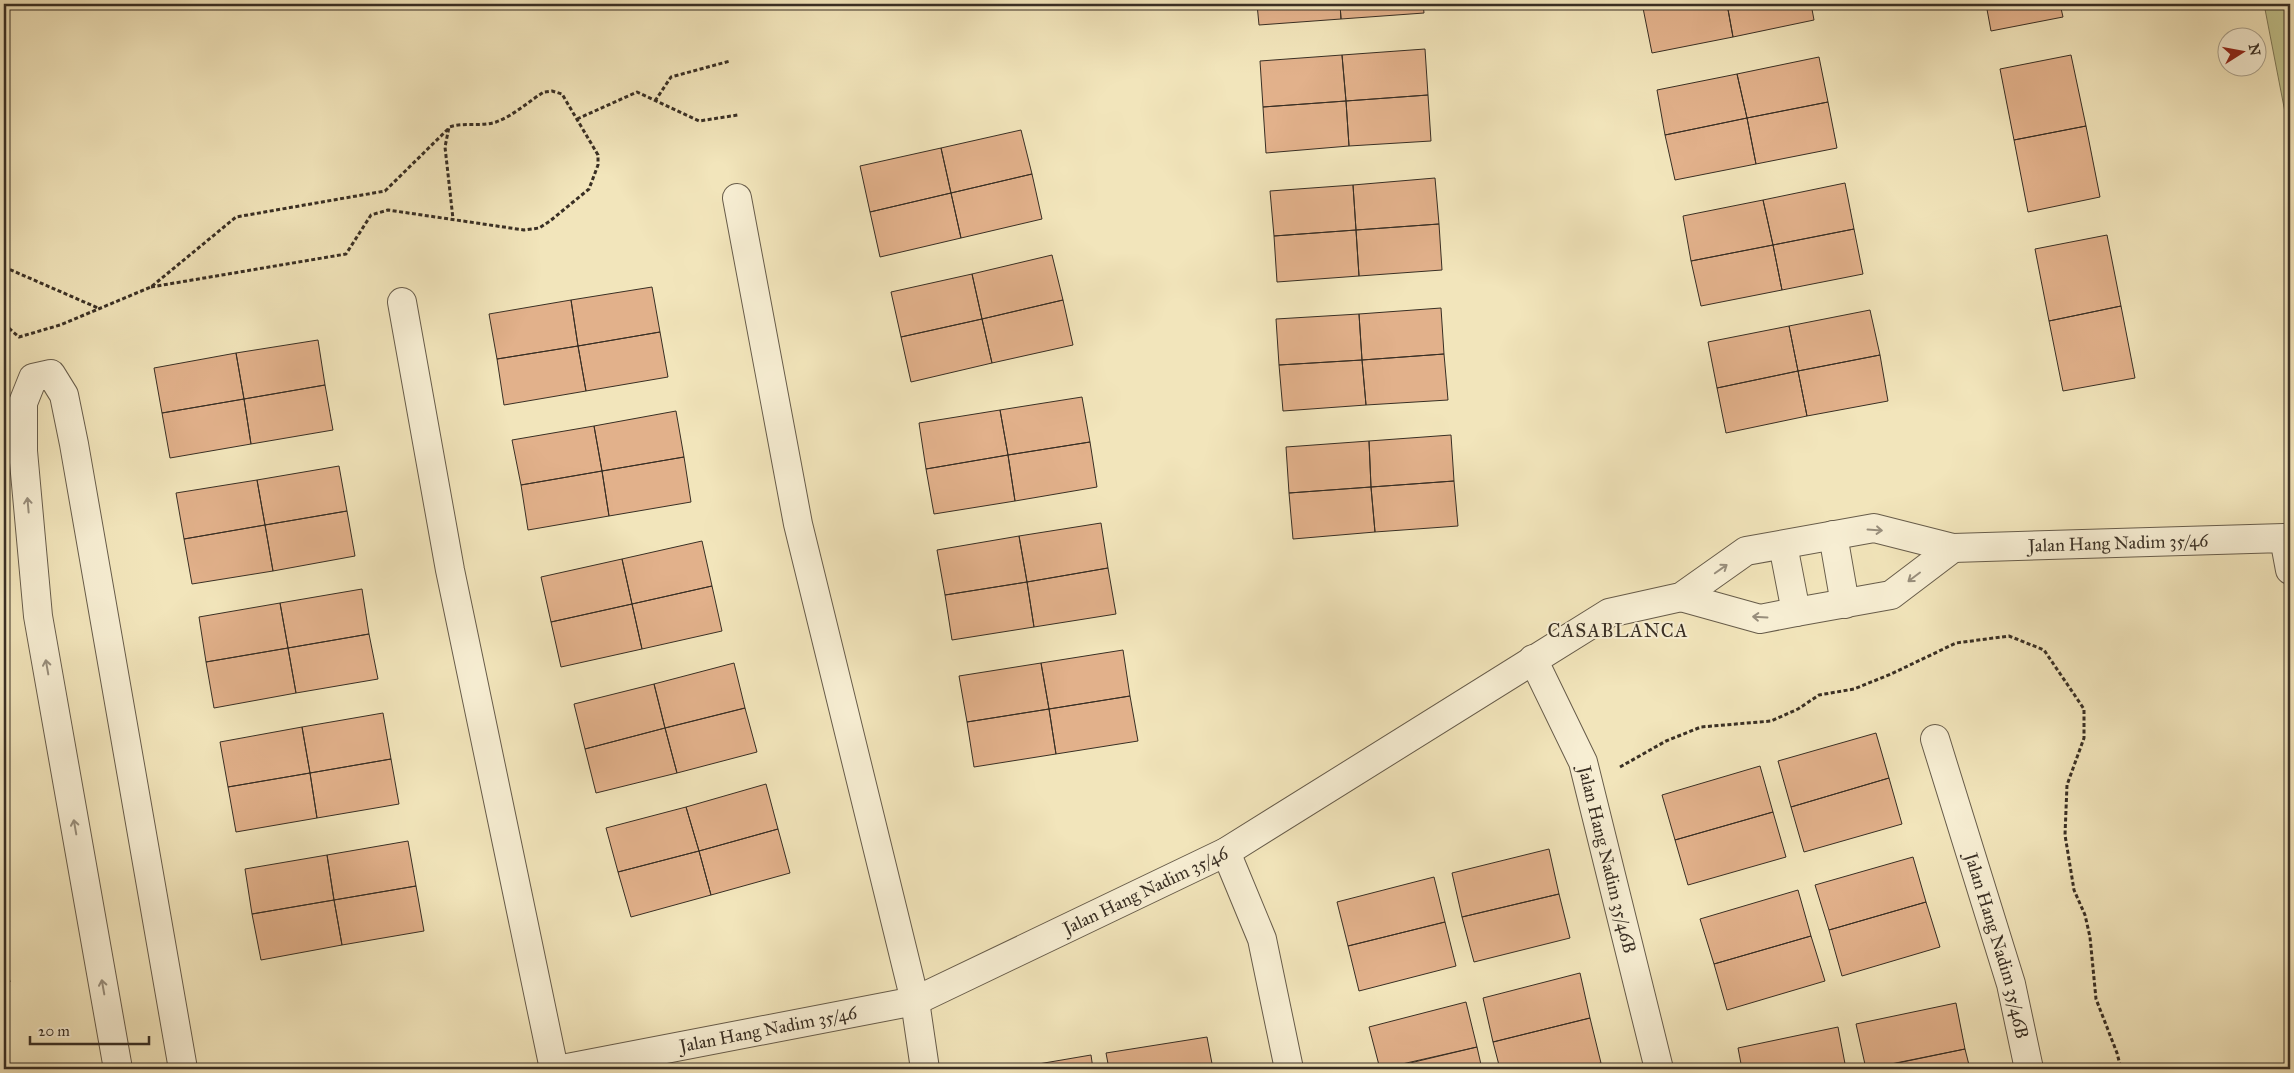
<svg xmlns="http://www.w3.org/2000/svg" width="2294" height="1073" viewBox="0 0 2294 1073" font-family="'IM FELL Great Primer',serif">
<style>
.green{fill:#c1c28c;stroke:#7d7858}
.building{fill:#e2b18b;stroke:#392f24}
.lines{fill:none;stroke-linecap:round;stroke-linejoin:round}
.minor-casing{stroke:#675c4a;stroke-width:30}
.path{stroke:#392f24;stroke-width:3;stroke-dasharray:4 2.5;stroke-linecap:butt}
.minor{stroke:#f7eed3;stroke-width:28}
.oneway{stroke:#988e7c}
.labels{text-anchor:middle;stroke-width:4;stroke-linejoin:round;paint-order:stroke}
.street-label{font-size:18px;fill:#392f24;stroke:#f7eed3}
.neighbourhood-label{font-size:19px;letter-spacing:1px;fill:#392f24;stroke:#f7eed3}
</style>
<rect width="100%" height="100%" fill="#f2e5bb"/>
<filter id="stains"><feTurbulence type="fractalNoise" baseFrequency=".004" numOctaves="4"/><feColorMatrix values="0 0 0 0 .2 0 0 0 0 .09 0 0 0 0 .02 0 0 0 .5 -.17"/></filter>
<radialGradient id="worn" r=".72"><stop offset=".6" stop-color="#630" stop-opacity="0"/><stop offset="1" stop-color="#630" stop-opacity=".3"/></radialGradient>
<path class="green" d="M2264 4H2290V138Z"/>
<path class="building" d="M1257 4H1340L1341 19 1259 25Z
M1340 4H1423L1424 13 1341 19Z
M1663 4H1727L1733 37 1652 53 1643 8Z
M1727 4H1811L1814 20 1733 37Z
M1986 4H2060L2063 17 1991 31Z
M1425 49 1428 95 1346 101 1342 55Z
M1342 55 1346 101 1263 107 1260 61Z
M2071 55 2086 126 2014 140 2000 69Z
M1819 57 1828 102 1747 118 1737 74Z
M1737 74 1747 118 1665 135 1657 90Z
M1428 95 1431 141 1349 146 1346 101Z
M1346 101 1349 146 1266 153 1263 107Z
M1828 102 1837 148 1756 164 1747 118Z
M1747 118 1756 164 1675 180 1665 135Z
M2086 126 2100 197 2028 212 2014 140Z
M1021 130 1032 174 951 193 941 148Z
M941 148 951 193 870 212 860 166Z
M1032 174 1042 219 961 238 951 193Z
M1435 178 1439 224 1356 230 1353 185Z
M1845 183 1854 229 1773 245 1763 200Z
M1353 185 1356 230 1274 236 1270 191Z
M951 193 961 238 880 257 870 212Z
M1763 200 1773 245 1691 261 1683 216Z
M1439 224 1442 270 1359 276 1356 230Z
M1854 229 1863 274 1782 290 1773 245Z
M1356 230 1359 276 1277 282 1274 236Z
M2107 235 2121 306 2049 321 2035 249Z
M1773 245 1782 290 1701 306 1691 261Z
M1052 255 1063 300 982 319 972 274Z
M972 274 982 319 901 337 891 292Z
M652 287 660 332 578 346 571 300Z
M571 300 578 346 497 359 489 314Z
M1063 300 1073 345 992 363 982 319Z
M2121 306 2135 378 2063 391 2049 321Z
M1441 308 1444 354 1362 360 1359 314Z
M1870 310 1880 355 1798 371 1789 326Z
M1359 314 1362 360 1279 365 1276 319Z
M982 319 992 363 911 382 901 337Z
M1789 326 1798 371 1717 388 1708 342Z
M660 332 668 377 586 391 578 346Z
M318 340 325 385 244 399 236 353Z
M578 346 586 391 504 405 497 359Z
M236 353 244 399 162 413 154 368Z
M1444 354 1448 400 1366 405 1362 360Z
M1880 355 1888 401 1807 416 1798 371Z
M1362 360 1366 405 1283 411 1279 365Z
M1798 371 1807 416 1726 433 1717 388Z
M325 385 333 430 251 444 244 399Z
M1082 397 1090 442 1008 455 1000 410Z
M244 399 251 444 170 458 162 413Z
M1000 410 1008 455 926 469 919 423Z
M676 411 684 457 602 471 594 426Z
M594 426 602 471 521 485 512 440Z
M1451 435 1454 481 1371 487 1369 441Z
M1369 441 1371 487 1289 493 1286 447Z
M1090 442 1097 487 1015 501 1008 455Z
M1008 455 1015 501 934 514 926 469Z
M684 457 691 502 609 516 602 471Z
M339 466 347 511 265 525 257 480Z
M602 471 609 516 528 530 521 485Z
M257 480 265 525 184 539 176 493Z
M1454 481 1458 526 1375 532 1371 487Z
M1371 487 1375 532 1293 539 1289 493Z
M347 511 355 556 273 571 265 525Z
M1101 523 1108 568 1027 582 1019 536Z
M265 525 273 571 192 584 184 539Z
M1019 536 1027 582 945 595 937 550Z
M702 541 712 586 632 604 622 559Z
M622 559 632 604 551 622 541 577Z
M1108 568 1116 614 1034 627 1027 582Z
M1027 582 1034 627 952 640 945 595Z
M712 586 722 631 642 649 632 604Z
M362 589 369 634 288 648 280 603Z
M280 603 288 648 206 662 199 617Z
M632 604 642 649 561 667 551 622Z
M369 634 378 679 296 693 288 648Z
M288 648 296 693 214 708 206 662Z
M1123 650 1130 696 1049 709 1041 663Z
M734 663 745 708 665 728 654 684Z
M1041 663 1049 709 967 722 959 676Z
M654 684 665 728 585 749 574 704Z
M1130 696 1138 741 1056 754 1049 709Z
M745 708 757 752 677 773 665 728Z
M1049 709 1056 754 974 767 967 722Z
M383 713 391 759 310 773 302 727Z
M302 727 310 773 228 787 220 742Z
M665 728 677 773 596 793 585 749Z
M1876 733 1889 778 1791 807 1778 761Z
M391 759 399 804 317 818 310 773Z
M1760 766 1773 812 1675 840 1662 795Z
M310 773 317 818 236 832 228 787Z
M1889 778 1902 824 1804 852 1791 807Z
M766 784 778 829 699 851 686 807Z
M686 807 699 851 618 872 606 828Z
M1773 812 1786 857 1688 885 1675 840Z
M778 829 790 873 711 895 699 851Z
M408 841 416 886 334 900 327 855Z
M1549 849 1559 894 1462 917 1452 873Z
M699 851 711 895 631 917 618 872Z
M327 855 334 900 252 914 245 869Z
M1913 857 1926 902 1829 930 1815 885Z
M1434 877 1445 922 1348 946 1337 902Z
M416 886 424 931 342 945 334 900Z
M1798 890 1811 936 1714 964 1700 919Z
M1559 894 1570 938 1474 962 1462 917Z
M334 900 342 945 261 960 252 914Z
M1926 902 1940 947 1842 976 1829 930Z
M1445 922 1456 966 1359 991 1348 946Z
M1811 936 1825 981 1727 1010 1714 964Z
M4 950 10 982 4 983Z
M1580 973 1590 1018 1493 1042 1483 998Z
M1466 1002 1477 1047 1380 1069 1369 1027Z
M1956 1003 1965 1049 1866 1069 1856 1024Z
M1590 1018 1601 1063 1574 1069H1500L1493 1042Z
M1838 1027 1846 1069H1742L1738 1048Z
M1207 1037 1213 1069H1109L1106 1053Z
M1477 1047 1482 1069H1385Z
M1965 1049 1970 1069H1869Z
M1091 1055 1093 1069H1009Z"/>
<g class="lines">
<g class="minor-casing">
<g id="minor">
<path d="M737 198 798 524 915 1001 925 1069"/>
<path d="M402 302 450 570 554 1069"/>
<path d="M1833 535 1845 604"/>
<path d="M1783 545 1796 612"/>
<path d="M1681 597 1760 619 1796 612 1891 595 1953 548"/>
<path id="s1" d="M1533 659 1583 762 1659 1069"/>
<path id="s2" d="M1935 739 2011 984 2029 1069"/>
<path d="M1226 852 1262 939 1289 1069"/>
<path d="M118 1069 38 616 23 451V403L33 378 51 374 64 395 74 444 183 1069"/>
<path id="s3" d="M562 1069 915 1001 1226 852 1609 613 1681 597 1746 551 1874 528 1953 548 2284 538 2290 570"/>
</g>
</g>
<path class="path" d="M655 101 671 77 730 61
M577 119 637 92 699 121 738 115
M4 267 98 308
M151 287 346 254 371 215 388 210 524 230 539 228 550 221 589 189 598 165V155L562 94 552 91 544 92C529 101 513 116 496 122 481 127 465 122 449 127L445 147 453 219
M4 324 19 337 60 325 151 287 236 217 385 191 449 128
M1620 767 1666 741 1701 727 1771 721 1798 709 1819 695 1854 689 1891 674 1956 643 2009 636 2044 650 2084 709V738L2067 785 2065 835 2074 890 2085 915 2090 937 2096 999 2117 1053 2121 1069"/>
<use href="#minor" class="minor"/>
</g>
<defs><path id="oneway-shaft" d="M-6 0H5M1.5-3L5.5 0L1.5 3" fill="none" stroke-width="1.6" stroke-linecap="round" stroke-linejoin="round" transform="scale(1.25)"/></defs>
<g class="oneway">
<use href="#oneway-shaft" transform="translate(28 505) rotate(-95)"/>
<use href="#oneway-shaft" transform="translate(1875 530) rotate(4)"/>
<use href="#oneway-shaft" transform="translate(1721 569) rotate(-35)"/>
<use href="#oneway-shaft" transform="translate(1914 577) rotate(143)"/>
<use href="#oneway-shaft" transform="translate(1760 617) rotate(-177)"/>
<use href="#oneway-shaft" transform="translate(47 667) rotate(-100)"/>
<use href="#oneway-shaft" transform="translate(75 827) rotate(-100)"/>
<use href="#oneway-shaft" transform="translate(103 987) rotate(-100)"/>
</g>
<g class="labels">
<g class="street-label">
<text dy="6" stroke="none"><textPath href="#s3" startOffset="1686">Jalan Hang Nadim 35/46</textPath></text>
<text dy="6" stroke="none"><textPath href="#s1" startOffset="215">Jalan Hang Nadim 35/46B</textPath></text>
<text dy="6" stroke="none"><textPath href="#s3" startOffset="615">Jalan Hang Nadim 35/46</textPath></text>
<text dy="6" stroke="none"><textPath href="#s2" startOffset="216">Jalan Hang Nadim 35/46B</textPath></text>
<text dy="6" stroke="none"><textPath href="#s3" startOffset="210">Jalan Hang Nadim 35/46</textPath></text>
</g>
<g class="neighbourhood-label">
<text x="1618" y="637">CASABLANCA</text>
</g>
</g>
<rect width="2294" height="1073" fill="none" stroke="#f2e5bb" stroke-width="20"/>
<rect x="5" y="5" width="2284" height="1063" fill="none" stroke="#392f24" stroke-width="2.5"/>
<rect x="10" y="10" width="2274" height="1053" fill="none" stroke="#392f24"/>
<g transform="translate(2242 52) rotate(79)"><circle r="24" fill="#f7eed3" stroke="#aba28d"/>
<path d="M0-4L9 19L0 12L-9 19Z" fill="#8f2418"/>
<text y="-8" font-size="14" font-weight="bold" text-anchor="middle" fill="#392f24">N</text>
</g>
<path d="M30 1036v8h119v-8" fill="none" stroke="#392f24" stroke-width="2.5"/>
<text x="38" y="1036" font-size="15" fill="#392f24" stroke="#f7eed3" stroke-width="4" paint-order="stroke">20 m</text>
<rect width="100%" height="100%" filter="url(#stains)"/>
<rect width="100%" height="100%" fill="url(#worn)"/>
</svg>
